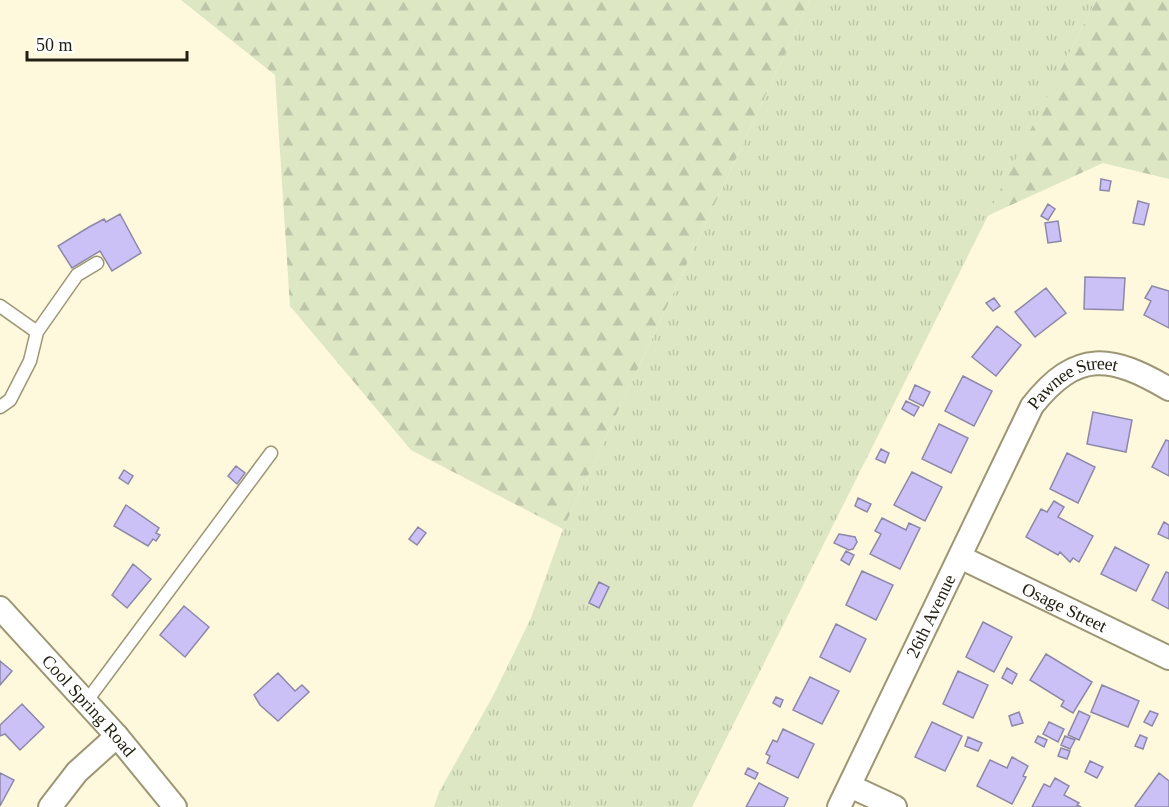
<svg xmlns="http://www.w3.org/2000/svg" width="1169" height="807" viewBox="0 0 1169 807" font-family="'Times New Roman',serif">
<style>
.grass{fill:url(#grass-tufts)}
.forest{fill:url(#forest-firs)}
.building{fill:#ccc1f7;stroke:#8e88a8;stroke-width:1.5}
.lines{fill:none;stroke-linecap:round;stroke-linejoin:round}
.service-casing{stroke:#9d9675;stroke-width:15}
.minor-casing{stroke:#9d9675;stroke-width:26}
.service{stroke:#fff;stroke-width:12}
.minor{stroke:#fff;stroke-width:22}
.labels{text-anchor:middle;stroke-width:4.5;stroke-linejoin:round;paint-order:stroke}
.street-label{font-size:18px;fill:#232013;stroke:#fff}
</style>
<defs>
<pattern id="grass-tufts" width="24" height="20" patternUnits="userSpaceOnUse" patternTransform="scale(1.5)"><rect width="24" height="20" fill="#dde7c4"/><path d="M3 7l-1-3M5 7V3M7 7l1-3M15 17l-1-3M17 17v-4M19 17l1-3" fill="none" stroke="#bdc6a8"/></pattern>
<pattern id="forest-firs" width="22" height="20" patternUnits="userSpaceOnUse" patternTransform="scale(1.5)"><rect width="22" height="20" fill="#dde7c4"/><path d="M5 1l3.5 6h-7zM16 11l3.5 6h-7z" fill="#bdc6a8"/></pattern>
</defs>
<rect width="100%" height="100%" fill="#fef8dc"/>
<path class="grass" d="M810 0H1096L692 807H434L439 792 493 696 531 618 563 529Z"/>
<path class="forest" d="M181 0H810L563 529 411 450 290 306 275 75Z
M1096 0H1169V179L1103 163 987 216Z"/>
<path class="building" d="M1101 179 1111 181 1109 191 1100 190Z
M1138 201 1149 204 1144 225 1133 223Z
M1048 204 1055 209 1048 220 1041 216Z
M120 214 141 253 112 271 100 251 72 268 58 246 89 227 104 219 106 222Z
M1058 221 1061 241 1048 243 1045 223Z
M1085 277 1125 278 1123 310 1084 309Z
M1152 286 1169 291V328L1144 315 1151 301 1145 298Z
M1046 288 1066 313 1035 337 1015 312Z
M994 298 1000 306 993 311 986 303Z
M997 326 1021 345 996 376 972 357Z
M963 376 992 391 974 426 945 411Z
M915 385 930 392 923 406 909 399Z
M906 401 919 407 914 416 902 409Z
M1093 412 1132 420 1126 452 1087 444Z
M939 424 968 438 951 473 922 459Z
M1166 440 1169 441V476L1152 467Z
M881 449 889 453 885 463 876 459Z
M1067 453 1095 467 1078 503 1050 489Z
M236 466 245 473 237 484 228 476Z
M124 470 133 476 128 484 119 478Z
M912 472 942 487 925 521 894 505Z
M858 498 871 504 867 512 855 506Z
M1054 501 1064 507 1058 517 1093 536 1079 562 1073 558 1070 562 1060 552 1058 555 1026 537 1041 509 1047 512Z
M126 505 159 528 156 533 160 535 156 541 153 539 148 546 114 526Z
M882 518 906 530 909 523 920 528 900 569 870 554 881 534 875 531Z
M1164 522 1169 525V539L1158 534Z
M418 527 426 533 417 545 409 539Z
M839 534 855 537 857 542 853 549 849 550 834 543Z
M1115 547 1149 565 1136 591 1101 574Z
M846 551 854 555 849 565 841 560Z
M133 564 151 579 127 608 112 595Z
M862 571 893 585 876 620 846 605Z
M1166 572 1169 573V609L1152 600Z
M599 582 609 587 599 608 589 603Z
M184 606 209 627 185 657 160 635Z
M983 622 1012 637 994 672 966 657Z
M836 624 866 639 850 672 820 657Z
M1046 654 1092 682 1073 713 1061 706 1064 701 1030 680Z
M0 661 12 671 0 685Z
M1007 668 1017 674 1012 684 1002 678Z
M958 671 988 685 973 718 943 704Z
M278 673 295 691 302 685 309 692 278 721 260 705 254 695Z
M810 677 839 691 822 724 793 710Z
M1102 685 1139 701 1128 727 1091 712Z
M776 697 783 700 780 707 773 703Z
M22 704 44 727 20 750 5 734 0 736V725Z
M1079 711 1090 716 1079 740 1068 735Z
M1150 711 1158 714 1152 726 1144 722Z
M1019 712 1023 723 1012 726 1009 716Z
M932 722 962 736 945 771 915 757Z
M1049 722 1064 729 1058 742 1043 734Z
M783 729 814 744 798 778 767 763 770 756 766 754 773 740 777 742Z
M1140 735 1147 738 1143 749 1135 746Z
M1038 736 1047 740 1044 747 1035 742Z
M1065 736 1075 740 1070 749 1061 745Z
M968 737 982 743 978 751 965 746Z
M1061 748 1070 751 1067 759 1058 756Z
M1012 757 1028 766 1023 776 1026 777 1012 804 977 786 990 760 1007 768Z
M1090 761 1103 767 1097 778 1085 772Z
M748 768 758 773 755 779 745 774Z
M0 773 14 780 0 806Z
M1159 773 1169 781V807H1136L1135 806Z
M1055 778 1069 786 1064 795 1079 803 1077 805 1081 807H1032L1044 784 1050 787Z
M759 783 788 798 784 807H746Z"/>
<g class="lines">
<g class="service-casing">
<path id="service" d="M0 306 37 332
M0 407 10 400 30 361 37 332 77 275 97 263
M86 702 271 453"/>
</g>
<g class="minor-casing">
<g id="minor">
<path id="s1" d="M960 557 1169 658"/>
<path id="s2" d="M0 608 117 736 175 807"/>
<path d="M850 786 895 807"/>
<path d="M50 807 77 772 117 736"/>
<path id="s3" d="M839 807 1032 406C1077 349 1111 355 1169 389"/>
</g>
</g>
<use href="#service" class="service"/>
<use href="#minor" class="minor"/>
</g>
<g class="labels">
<g class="street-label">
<text dy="6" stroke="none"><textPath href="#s3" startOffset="495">Pawnee Street</textPath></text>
<text dy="6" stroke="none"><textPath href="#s1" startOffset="116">Osage Street</textPath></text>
<text dy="6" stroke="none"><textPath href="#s3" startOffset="212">26th Avenue</textPath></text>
<text dy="6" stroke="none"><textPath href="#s2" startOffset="132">Cool Spring Road</textPath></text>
</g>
</g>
<path d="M27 51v9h160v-9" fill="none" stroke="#232013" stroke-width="3"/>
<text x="36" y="51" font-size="18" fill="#232013" stroke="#ffffff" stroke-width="4.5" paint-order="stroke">50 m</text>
</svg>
